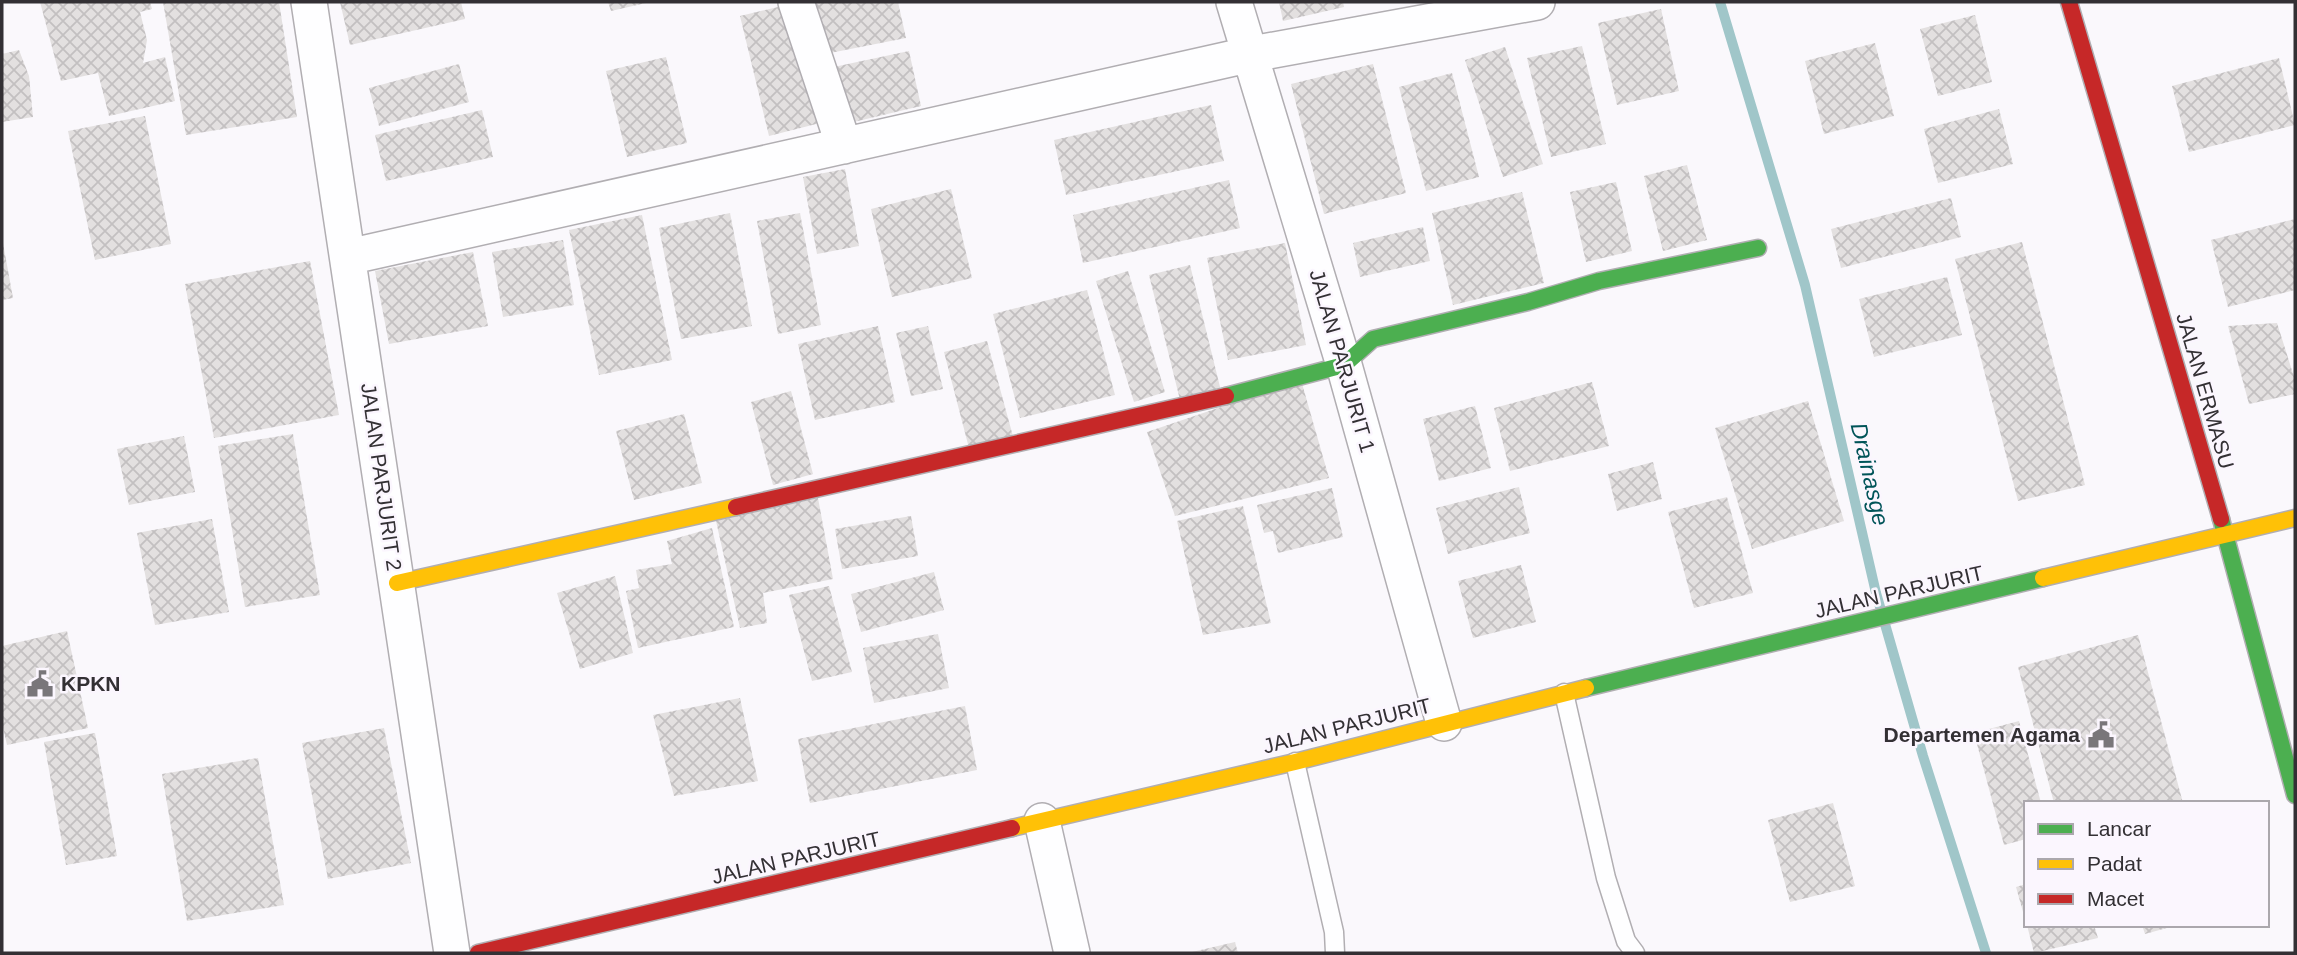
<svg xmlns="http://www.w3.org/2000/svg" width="2297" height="955" viewBox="0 0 2297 955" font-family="Arial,sans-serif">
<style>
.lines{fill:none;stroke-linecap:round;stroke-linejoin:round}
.stream{stroke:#a0c6c9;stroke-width:10}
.building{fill:url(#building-cross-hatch)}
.lane-casing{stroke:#b1aeb2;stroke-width:21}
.street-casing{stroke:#b1aeb2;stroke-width:38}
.fast-casing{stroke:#b1aeb2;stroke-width:19}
.slow-casing{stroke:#b1aeb2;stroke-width:19}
.jam-casing{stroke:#b1aeb2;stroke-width:19}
.lane{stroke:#fefeff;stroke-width:18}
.street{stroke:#fefeff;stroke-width:35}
.fast{stroke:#4caf50;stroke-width:16}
.slow{stroke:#ffc107;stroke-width:16}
.jam{stroke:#c62828;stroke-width:16}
.labels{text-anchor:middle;stroke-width:5;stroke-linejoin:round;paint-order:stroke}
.street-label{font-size:21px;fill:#333034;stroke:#fbf6fe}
.poi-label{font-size:21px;font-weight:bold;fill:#333034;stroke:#fbf6fe;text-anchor:start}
.water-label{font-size:23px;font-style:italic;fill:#005458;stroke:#fbf6fe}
</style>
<defs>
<pattern id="building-cross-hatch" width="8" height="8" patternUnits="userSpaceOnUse" patternTransform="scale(1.75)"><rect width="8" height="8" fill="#e3e0e0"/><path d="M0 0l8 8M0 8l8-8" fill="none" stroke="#c3c0c1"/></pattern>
</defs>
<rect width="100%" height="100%" fill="#faf8fc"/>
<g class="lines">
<path class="stream" d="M1720 2 1805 285 1876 593 1923 756 1986 953"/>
</g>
<path class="building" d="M40 2H150L152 9 140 12 147 40 143 63 165 57 175 101 109 116 98 73 61 81Z
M163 2H279L297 117 186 135Z
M340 2H461L465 19 350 45Z
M608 2H646V3L611 11Z
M814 2H898L906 38 825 54Z
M1279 2H1343L1344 7 1283 21Z
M795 3 824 122 769 136 740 16Z
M1661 9 1679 91 1617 105 1598 23Z
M1975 15 1992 82 1938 96 1920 29Z
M1875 43 1894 116 1824 134 1805 61Z
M1582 46 1606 144 1551 157 1527 58Z
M1505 47 1543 164 1503 177 1465 60Z
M19 50 29 76 33 117 2 122V54Z
M909 51 921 106 841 125 829 68Z
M666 57 687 143 627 157 606 71Z
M2279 58 2295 125 2189 152 2172 86Z
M459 64 469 102 379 126 369 88Z
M1373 64 1406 193 1324 214 1291 84Z
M1452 73 1479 177 1426 191 1399 87Z
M1211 105 1224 161 1066 195 1054 140Z
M1999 109 2013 164 1938 183 1924 129Z
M482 110 493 157 386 181 375 135Z
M145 116 171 244 95 260 68 131Z
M1687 165 1707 240 1663 251 1644 176Z
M845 169 859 246 817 254 803 177Z
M1229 180 1240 228 1083 263 1073 215Z
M1616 182 1632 251 1586 262 1570 192Z
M951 189 972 278 892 297 871 209Z
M1522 192 1544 283 1453 305 1432 213Z
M1951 198 1961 237 1841 268 1831 229Z
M730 213 752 326 681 339 659 228Z
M800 213 821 325 778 334 757 221Z
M642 215 672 360 599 375 569 230Z
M2295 219V290L2228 307 2211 240Z
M1423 227 1430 261 1360 277 1353 243Z
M563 240 574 305 503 317 492 252Z
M2022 242 2085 485 2018 501 1955 259Z
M3 243 13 298 2 300V244Z
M1285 243 1306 345 1228 360 1207 258Z
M473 252 488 326 389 344 375 271Z
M310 261 339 415 214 438 185 284Z
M1190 265 1221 391 1180 400 1149 275Z
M1128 271 1165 392 1134 402 1096 281Z
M1947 277 1962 335 1874 357 1859 299Z
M1087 290 1115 395 1020 418 993 314Z
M2277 323 2295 380V394L2249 404 2228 326Z
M878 326 895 402 815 420 798 344Z
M928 326 943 389 911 396 896 333Z
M987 341 1014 440 970 452 944 352Z
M1301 380 1329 478 1175 516 1147 432Z
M1592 382 1609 446 1510 471 1494 408Z
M791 391 813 474 773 485 751 402Z
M1808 401 1844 521 1752 549 1715 428Z
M1475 406 1491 468 1439 481 1423 419Z
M684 414 702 483 634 500 616 431Z
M293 434 320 595 245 607 218 446Z
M184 436 195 492 129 505 117 449Z
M1653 462 1662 499 1617 511 1608 474Z
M1519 487 1530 533 1448 554 1436 508Z
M1332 488 1343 537 1278 553 1273 531 1264 533 1257 505Z
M1727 497 1753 593 1694 608 1668 512Z
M818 498 833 579 763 593 767 623 740 628 716 521Z
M1243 506 1271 623 1203 635 1177 521Z
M911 516 918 556 842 569 835 529Z
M212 519 229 612 155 625 137 533Z
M712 528 734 627 638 648 626 591 639 588 636 570 672 564 667 541Z
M1521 565 1536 622 1473 638 1458 581Z
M934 572 944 610 861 632 851 594Z
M615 576 633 653 580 669 557 593Z
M829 586 852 672 812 681 789 595Z
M67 631 88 728 7 745 2 723V646Z
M938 634 949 688 874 703 863 648Z
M2138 635 2183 803H2054L2018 667Z
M740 698 758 781 674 796 653 715Z
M965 706 977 770 810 803 798 739Z
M2019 721 2041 803H2026V839L2004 845 1974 733Z
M384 728 411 863 328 879 302 743Z
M95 733 117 856 66 865 44 742Z
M258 758 284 905 187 921 162 774Z
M1833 803 1855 886 1790 902 1768 820Z
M2026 884V919H2025L2016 887Z
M2027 925H2094L2098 938 2034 953Z
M2142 925H2174V926L2145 934Z
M1235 942 1238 953H1192V952Z"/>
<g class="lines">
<g class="lane-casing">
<path id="lane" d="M1564 693 1606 878 1626 941 1635 953
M1295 762 1334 932 1335 953"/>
</g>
<g class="street-casing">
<path id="street" d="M309 2 452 953
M796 2 844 146
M1234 2 1344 365 1444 723
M348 257 1252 54 1537 2
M1042 821 1072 953"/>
</g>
<g class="fast-casing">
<path id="fast" d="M1226 396 1344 365 1373 339 1528 302 1599 281 1758 248
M2221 519 2295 795
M1586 688 2043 578"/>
</g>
<g class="slow-casing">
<path id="slow" d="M2043 578 2295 518
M397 583 736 507
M1012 828 1295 762 1586 688"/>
</g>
<g class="jam-casing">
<path id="jam" d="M2069 2 2221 519
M736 507 1226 396
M478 953 1012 828"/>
</g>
<use href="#lane" class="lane"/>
<use href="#street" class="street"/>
<use href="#fast" class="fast"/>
<use href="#slow" class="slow"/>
<use href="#jam" class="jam"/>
</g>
<defs>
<g id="civic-bare" transform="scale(2.1)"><path d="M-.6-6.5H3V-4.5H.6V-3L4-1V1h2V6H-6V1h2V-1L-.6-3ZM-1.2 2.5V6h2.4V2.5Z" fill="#79767a" stroke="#fbf6fe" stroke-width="2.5" paint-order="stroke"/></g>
</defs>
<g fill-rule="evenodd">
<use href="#civic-bare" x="40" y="684"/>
<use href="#civic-bare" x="2101" y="735"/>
</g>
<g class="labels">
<g class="street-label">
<text transform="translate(1342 361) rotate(74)" y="7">JALAN PARJURIT 1</text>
<text transform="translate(2205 391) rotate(74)" y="7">JALAN ERMASU</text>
<text transform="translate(381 477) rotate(82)" y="7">JALAN PARJURIT 2</text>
<text transform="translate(1899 592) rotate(-13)" y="7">JALAN PARJURIT</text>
<text transform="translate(1347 726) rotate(-14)" y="7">JALAN PARJURIT</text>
<text transform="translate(796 858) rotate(-13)" y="7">JALAN PARJURIT</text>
</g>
<g class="poi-label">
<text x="61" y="691">KPKN</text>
<text x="2080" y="742" text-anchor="end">Departemen Agama</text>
</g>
<g class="water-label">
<text transform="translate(1870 474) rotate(77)" y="8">Drainasge</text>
</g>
</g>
<rect width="2297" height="955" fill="none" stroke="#333034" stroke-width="7"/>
<rect x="2024" y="801" width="245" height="126" fill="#fbf6fe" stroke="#aba7ad" stroke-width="2"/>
<rect x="2038" y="824" width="35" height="10" fill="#4caf50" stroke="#aba7ad" stroke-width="2"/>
<text x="2087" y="836" font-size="21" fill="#333034">Lancar</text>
<rect x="2038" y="859" width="35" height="10" fill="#ffc107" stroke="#aba7ad" stroke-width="2"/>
<text x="2087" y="871" font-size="21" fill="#333034">Padat</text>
<rect x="2038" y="894" width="35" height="10" fill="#c62828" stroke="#aba7ad" stroke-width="2"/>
<text x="2087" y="906" font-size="21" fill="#333034">Macet</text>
</svg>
